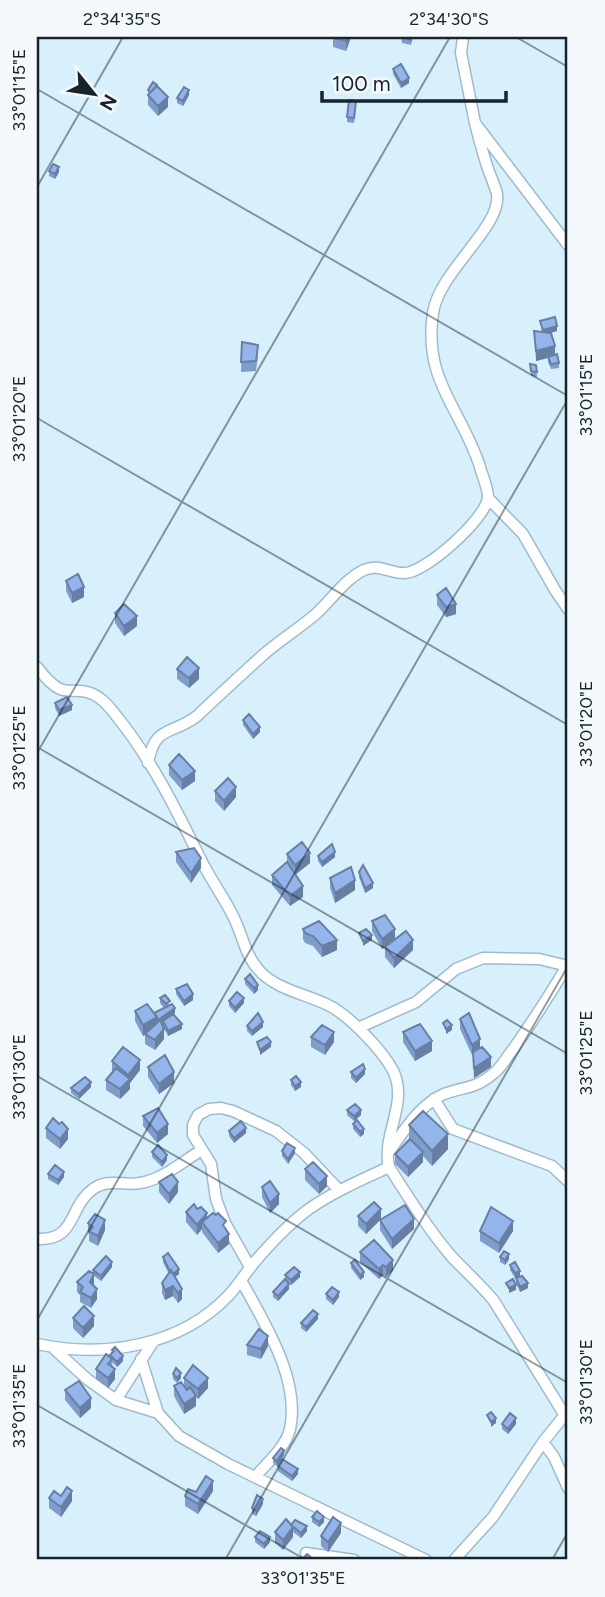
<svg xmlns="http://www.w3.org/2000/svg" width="605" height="1597" viewBox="0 0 605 1597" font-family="Figtree,sans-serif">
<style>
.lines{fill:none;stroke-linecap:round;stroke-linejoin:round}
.street-casing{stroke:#9fbbcb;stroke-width:13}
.street{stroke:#fff;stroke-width:10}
.wall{fill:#7f9cca}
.shaded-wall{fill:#687fa4}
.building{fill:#94b5eb;stroke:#687fa4;stroke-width:2}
.ticks{fill:none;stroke:#182429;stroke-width:2;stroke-opacity:0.45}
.neatline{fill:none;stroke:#182429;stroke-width:2.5}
.ticks-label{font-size:18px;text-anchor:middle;fill:#182429}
</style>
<rect width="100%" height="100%" fill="#d8effc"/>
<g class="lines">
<g class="street-casing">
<path id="street" d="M463 37 461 53 475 123 568 245
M488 498 523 534 555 590 568 609
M37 667C43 675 51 685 60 689 67 692 74 690 81 691 98 692 109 706 118 718 151 759 176 809 199 856 209 877 223 896 233 916 242 933 245 955 258 969 274 989 306 994 328 1005 349 1015 389 1056 396 1078 405 1108 382 1137 389 1167 409 1198 428 1229 452 1257 466 1272 481 1285 494 1301L564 1414
M148 763C155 724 171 736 197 716 219 695 241 675 263 655 280 640 300 628 317 613 332 599 345 579 364 570 379 563 390 574 405 573 425 573 487 518 488 497 488 488 482 475 480 467 461 408 423 381 433 313 439 271 502 227 497 194 495 186 491 177 488 169 483 154 479 139 475 123
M358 1028 416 1002 456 969 483 958 539 959 568 966
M434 1099 453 1129 552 1166 568 1181
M389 1152C403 1132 420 1104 444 1094 465 1086 474 1090 494 1073 502 1067 507 1056 514 1048 533 1021 550 994 567 966
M37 1239C77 1241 68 1207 93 1189 108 1178 124 1186 140 1183 162 1180 183 1161 202 1150
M250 1267 225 1223 216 1199 211 1164 193 1135V1125L198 1115 209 1109 221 1108 233 1111 276 1131 304 1153 339 1190
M241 1280C263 1321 301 1379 290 1429 286 1447 267 1463 255 1477
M37 1344C104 1358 180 1347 229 1295 240 1283 248 1269 259 1257 273 1241 291 1222 309 1209 333 1192 361 1180 389 1167
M52 1347 87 1379 116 1400 158 1413
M141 1359 158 1413 179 1436 228 1464 426 1560
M116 1400 153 1342
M543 1442 554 1457 568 1488
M306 1553 354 1560
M454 1560 493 1517 543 1442 568 1411"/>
</g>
<use href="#street" class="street"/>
</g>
<path class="wall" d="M333 37H351L346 51 333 47Z
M401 37H413L411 45 402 43Z
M393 69 409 83 401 88 393 74Z
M157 86 168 107 158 116 148 105V90Z
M189 95 183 106 177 103V98Z
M356 106 354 123 347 122V117Z
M49 171 59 172 55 179 49 176Z
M540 321 557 331 550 333 555 355 559 363V368L551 369 548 362V358L536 361 534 331 542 332Z
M242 342 258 355 256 371 241 372Z
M530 364 536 365 537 377 531 376Z
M66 581 84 597 72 603 66 591Z
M437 595 456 614 446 617 437 605Z
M115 613 137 626 124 636 115 623Z
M177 669 199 679 189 688 177 679Z
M55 703 72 710 59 716 55 708Z
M243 720 260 732 253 739 243 725Z
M169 765 195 781 182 790 169 775Z
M215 791 236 797 224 811 215 801Z
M176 852 201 868 191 883 176 862Z
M287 854 310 863 295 875 303 897 290 906 272 885V875L287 863Z
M318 856 335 857 322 867 318 861Z
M359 872 373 888 365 893 359 877Z
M330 878 355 890 335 903 330 888Z
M372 921 395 939 413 950 394 968 385 957V947L391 943 382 949 372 931Z
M303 929 337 950 322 957 313 946 305 943 303 939Z
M245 979 258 990 254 994 245 984Z
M176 989 193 1000 184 1006 176 994Z
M160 998 170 1005 175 1013 167 1018 182 1029 168 1036 163 1027 164 1039 155 1050 145 1044V1035L143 1036 135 1021V1011L154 1014 164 1008 160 1003Z
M229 1001 244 1003 235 1013 229 1006Z
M460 1019 480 1048 491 1067 474 1078 473 1055H472L460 1029Z
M247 1026 263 1027 252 1036 247 1031Z
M403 1032 432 1051 415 1061 403 1042Z
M311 1037 334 1042 325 1055 311 1047Z
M112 1061 140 1070 130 1083V1089L120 1099 106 1090V1080L113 1072 112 1071Z
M148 1067 174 1083 159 1094 148 1077Z
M351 1072 365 1074 356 1083 351 1078Z
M291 1080 301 1087 295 1091 291 1085Z
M91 1087 79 1099 71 1093V1088Z
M347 1110 361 1115 354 1121 347 1115Z
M143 1116 168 1134 157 1143 143 1126Z
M59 1124 68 1139 60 1149 46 1138V1128Z
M353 1124 364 1134 360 1137 353 1129Z
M409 1125 448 1149 432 1166 423 1156V1162L408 1177 395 1164V1154L409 1140Z
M229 1131 246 1133 234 1143 229 1136Z
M282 1151 295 1153 288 1164 282 1156Z
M152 1152 167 1160 162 1167 152 1157Z
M305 1169 327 1186 319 1194 305 1180Z
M48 1174 64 1177 58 1185 48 1179Z
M159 1182 178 1192 169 1204 159 1192Z
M262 1187 279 1204 270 1213 262 1197Z
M197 1209 207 1218 226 1229 229 1244 218 1253 202 1232V1229L197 1235 186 1222V1212Z
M358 1216 381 1219 414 1229 392 1249 380 1230V1220L366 1234 358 1226Z
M88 1223 105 1230 98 1246 89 1241V1234L88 1233Z
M480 1231H513L499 1253 480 1241Z
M360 1252 393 1270 386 1277 383 1275 379 1279 360 1262Z
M163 1257 179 1274 175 1277 182 1299 178 1303 173 1296 165 1300 162 1293V1283L169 1274 163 1262Z
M500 1257 509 1259 505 1265 500 1262Z
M351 1263 364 1277 360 1280 351 1268Z
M510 1265 520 1276 515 1278 510 1270Z
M112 1267 101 1281 94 1276V1286L97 1299 91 1308 80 1302V1295L77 1292V1282L93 1273V1270Z
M285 1275 300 1277 291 1285 289 1283V1289L278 1301 273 1297V1292L285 1279Z
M516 1278 528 1288 520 1292 516 1284Z
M326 1294 339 1297 333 1305 326 1299Z
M73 1318 94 1326 83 1338 73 1328Z
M318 1319 306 1332 301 1328V1323Z
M247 1345 268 1346 261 1359 247 1355Z
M112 1350 123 1361 117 1367 112 1362 115 1379 108 1388 96 1379V1369L110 1357Z
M173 1374 181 1378 177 1383 173 1379Z
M184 1378 208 1388 198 1399 196 1397V1406L184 1414 174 1396V1386H184Z
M65 1390 91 1408 80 1418 65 1400Z
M502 1424H516L508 1434 502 1429Z
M284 1455 277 1466 273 1463V1458Z
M278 1466 298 1474 292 1481 278 1471Z
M213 1491 198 1514 185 1506V1496L196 1492Z
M61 1496 72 1501 61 1517 49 1508V1498Z
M263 1504 256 1516 252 1514V1508Z
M312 1517 324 1522 319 1527 312 1522Z
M291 1525 307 1531 301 1538 293 1532V1537L283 1550 275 1543V1532Z
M341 1533 328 1552 321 1546V1536Z
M255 1537 270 1542 264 1549 255 1542Z"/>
<path class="shaded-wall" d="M347 37H351L346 51V41Z
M409 78V83L401 88V83Z
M189 90V95L183 106V101Z
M168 97V107L158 116V106Z
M59 167V172L55 179V174Z
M557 326V331L543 335V330Z
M555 346V356L536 361V351Z
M84 587V597L72 603V593Z
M39 589V599L37 601V591Z
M456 604V614L446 617V607Z
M137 616V626L124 636V626Z
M199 668V679L189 688V678Z
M72 705V710L59 716V710Z
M260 727V732L253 739V734Z
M195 771V781L182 790V780Z
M236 787V797L224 811V801Z
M335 852V857L322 867V862Z
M310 853V863L295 875V865Z
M201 858V868L191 883V873Z
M355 880V890L335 903V893Z
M373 883V888L365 893V888Z
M303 886V897L290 906V896Z
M395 929V939L382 949V939Z
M372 935V940L363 946V941Z
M337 940V950L322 957V946Z
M413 940V950L394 968V958Z
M258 985V990L254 994V988Z
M193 994V1000L184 1006V1001Z
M244 998V1003L235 1013V1008Z
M175 1008V1013L158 1025V1020Z
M157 1017V1027L143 1036V1025Z
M263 1022V1027L252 1036V1031Z
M182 1024V1029L168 1036V1031Z
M452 1025V1030L446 1034V1029Z
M164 1029V1039L155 1050V1040Z
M334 1032V1042L325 1055V1045Z
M480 1039V1049L472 1055V1045Z
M432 1041V1051L415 1061V1051Z
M271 1042V1047L260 1055V1050Z
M491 1057V1067L474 1078V1068Z
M140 1060V1070L130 1083V1089L120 1099V1089L128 1081V1075Z
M365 1069V1074L356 1083V1078Z
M174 1072V1083L159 1094V1084Z
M91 1082V1087L79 1099V1094Z
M301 1082V1087L295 1091V1086Z
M361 1110V1115L354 1121V1116Z
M168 1124V1134L157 1143V1133Z
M246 1128V1133L234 1143V1138Z
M68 1129V1139L60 1149V1139Z
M364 1129V1134L360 1137V1132Z
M448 1134V1149L432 1166V1151Z
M295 1148V1153L288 1164V1159Z
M423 1152V1162L408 1177V1167Z
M167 1155V1160L162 1167V1162Z
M64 1172V1177L58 1185V1180Z
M327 1176V1186L319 1194V1184Z
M178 1182V1192L169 1204V1194Z
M279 1194V1204L270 1213V1203Z
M381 1209V1219L366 1234V1224Z
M207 1213V1223L202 1222V1229L197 1235V1225Z
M414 1219V1229L392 1249V1239Z
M105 1220V1230L98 1246V1236Z
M513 1221V1231L499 1253V1243Z
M229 1234V1244L218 1253V1243Z
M509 1254V1259L505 1265V1260Z
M393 1260V1270L386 1277V1267Z
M112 1262V1267L101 1281V1276Z
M383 1265V1275L379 1279V1269Z
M179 1269V1274L171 1280V1275Z
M520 1271V1276L515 1278V1273Z
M300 1272V1277L291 1285V1280Z
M364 1272V1277L360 1280V1275Z
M94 1274V1284L90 1292V1282Z
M528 1283V1288L520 1292V1287Z
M289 1284V1289L278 1301V1296Z
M516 1285V1290L509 1293V1288Z
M173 1286V1296L165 1300V1290Z
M97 1289V1299L91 1308V1298Z
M182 1289V1299L178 1303V1293Z
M339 1292V1297L333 1305V1300Z
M318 1314V1319L306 1332V1327Z
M94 1316V1326L83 1338V1328Z
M268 1336V1346L261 1359V1349Z
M123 1356V1361L117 1367V1362Z
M115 1369V1379L108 1388V1378Z
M181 1373V1378L177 1383V1378Z
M208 1378V1388L198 1399V1389Z
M196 1396V1406L184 1414V1404Z
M91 1398V1408L80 1418V1408Z
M496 1418V1423L491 1427V1422Z
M516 1418V1424L508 1434V1429Z
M284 1450V1455L277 1466V1461Z
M298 1469V1474L292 1481V1476Z
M213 1481V1491L198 1514V1504Z
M72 1491V1501L61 1517V1507Z
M263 1499V1504L256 1516V1511Z
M324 1517V1522L319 1527V1522Z
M341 1523V1533L328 1552V1542Z
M307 1526V1531L301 1538V1533Z
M293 1527V1537L283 1550V1540Z
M270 1537V1542L264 1549V1544Z"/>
<path class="building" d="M333 37H347L346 41Z
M402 37H412L411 40Z
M401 64 409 78 401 83 393 69Z
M153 82 157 85 151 92 148 90Z
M157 86 168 97 158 106 148 95Z
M184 87 189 90 183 101 177 98Z
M349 100 356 101 354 118 347 117Z
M53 164 59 167 55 174 49 171Z
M555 317 557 326 543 330 540 321Z
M534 331 551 333 555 346 536 351Z
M242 342 258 345 256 361 241 362Z
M557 354 559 363 551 364 548 357Z
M530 364 536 365 537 372 531 371Z
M78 574 84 587 72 593 66 581Z
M446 588 456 604 446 607 437 595Z
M124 604 137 616 124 626 115 613Z
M187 657 199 668 189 678 177 669Z
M67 697 72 705 59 710 55 703Z
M249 714 260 727 253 734 243 720Z
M179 754 195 771 182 780 169 765Z
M228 778 236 787 224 801 215 791Z
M302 842 310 853 295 865 287 854Z
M332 844 335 852 322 862 318 856Z
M194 848 201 858 191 873 176 852Z
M287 862 303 886 290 896 272 875Z
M363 865 373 883 365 888 359 872Z
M351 867 355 880 335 893 330 878Z
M385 915 395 929 382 939 372 921Z
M319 921 337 940 322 946 313 936 305 933 303 929Z
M366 929 372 935 363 941 359 933Z
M406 931 413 940 394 958 385 947Z
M250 974 258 985 254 988 245 979Z
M187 984 193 994 184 1001 176 989Z
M237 992 244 998 235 1008 229 1001Z
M165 995 170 1001 166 1004 160 998Z
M147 1004 157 1017 143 1025 135 1011Z
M172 1004 175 1008 158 1020 154 1013Z
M258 1013 263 1022 252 1031 247 1026Z
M469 1013 480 1039 472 1045 460 1019Z
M173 1014 182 1024 168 1031 163 1021Z
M160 1020 164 1029 155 1040 145 1034Z
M447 1020 452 1025 446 1029 443 1023Z
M420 1024 432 1041 415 1051 403 1032Z
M322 1025 334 1032 325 1045 311 1037Z
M267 1037 271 1042 260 1050 257 1042Z
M123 1047 140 1060 128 1075 112 1061Z
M482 1047 491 1057 474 1068 473 1052Z
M165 1055 174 1072 159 1084 148 1067Z
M363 1064 365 1069 356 1078 351 1072Z
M116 1068 130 1079 120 1089 106 1080Z
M296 1076 301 1082 295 1086 291 1080Z
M85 1077 91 1082 79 1094 71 1088Z
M355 1104 361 1110 354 1116 347 1110Z
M158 1108 168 1124 157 1133 143 1116Z
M423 1111 448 1134 432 1151 409 1125Z
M53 1118 59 1124 62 1122 68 1129 60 1139 46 1128Z
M357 1120 364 1129 360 1132 353 1124Z
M241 1121 246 1128 234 1138 229 1131Z
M410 1139 423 1152 408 1167 395 1154Z
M287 1143 295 1148 288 1159 282 1151Z
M158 1145 167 1155 162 1162 152 1152Z
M313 1162 327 1176 319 1184 305 1169Z
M55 1165 64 1172 58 1180 48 1174Z
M172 1174 178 1182 169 1194 159 1182Z
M270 1181 279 1194 270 1203 262 1187Z
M374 1202 381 1209 366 1224 358 1216Z
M194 1204 197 1209 201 1207 207 1213 197 1225 186 1212Z
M405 1205 414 1219 392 1239 380 1220Z
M491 1207 513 1221 499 1243 480 1231Z
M213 1213 216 1215 218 1213 226 1221 223 1225 229 1234 218 1243 202 1222Z
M95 1214 105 1220 98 1236 89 1231 93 1227 88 1223Z
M374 1240 393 1260 386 1267 383 1265 379 1269 360 1252Z
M504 1251 509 1254 505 1260 500 1257Z
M168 1253 179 1269 173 1274 171 1270 170 1272 163 1257Z
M106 1256 112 1262 101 1276 93 1270Z
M355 1260 364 1272 360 1275 351 1263Z
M515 1262 520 1271 515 1273 510 1265Z
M294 1267 300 1272 291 1280 285 1275Z
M171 1270 182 1289 178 1293 173 1286 165 1290 162 1283Z
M89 1271 94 1274 90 1282 97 1289 91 1298 80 1292 83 1287 77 1282Z
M522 1276 528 1283 520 1287 516 1278Z
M285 1279 289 1284 278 1296 273 1292Z
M513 1279 516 1285 509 1288 506 1283Z
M332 1287 339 1292 333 1300 326 1294Z
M84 1306 94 1316 83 1328 73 1318Z
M313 1310 318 1314 306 1327 301 1323Z
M259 1329 268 1336 261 1349 247 1345Z
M115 1347 123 1356 117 1362 110 1355 114 1351 112 1350Z
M106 1354 112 1359 108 1364 115 1369 108 1378 96 1369Z
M193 1365 208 1378 198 1389 184 1378Z
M176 1368 181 1373 177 1378 173 1374Z
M79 1381 91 1398 80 1408 65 1390Z
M181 1382 187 1390 190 1387 196 1396 184 1404 174 1386Z
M491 1412 496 1418 491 1422 487 1415Z
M510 1413 516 1418 508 1429 502 1424Z
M281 1448 284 1450 277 1461 273 1458Z
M282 1459 298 1469 292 1476 278 1466Z
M206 1476 213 1481 198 1504 185 1496 188 1489 196 1492Z
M67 1487 72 1491 61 1507 49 1498 54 1491 61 1496Z
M257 1495 263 1499 256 1511 252 1508Z
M317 1511 324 1517 319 1522 312 1517Z
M333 1517 341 1523 328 1542 321 1536Z
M286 1519 293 1527 283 1540 275 1532Z
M295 1520 307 1526 301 1533 291 1525Z
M260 1531 270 1537 264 1544 255 1537Z
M307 1554 314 1560H301Z"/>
<path class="ticks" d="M516 37 568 67M37 89 568 396M37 187 123 37M37 418 568 725M37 747 568 1054M37 753 450 37M37 1076 568 1383M37 1320 568 399M37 1405 306 1560M225 1560 568 966M552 1560 568 1532"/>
<rect width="605" height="1597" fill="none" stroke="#f4f9fd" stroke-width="77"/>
<g transform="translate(94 94) rotate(120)" stroke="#f4f9fd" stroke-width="5" paint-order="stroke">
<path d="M0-5L12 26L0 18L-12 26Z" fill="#182429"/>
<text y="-10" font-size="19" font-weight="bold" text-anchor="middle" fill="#182429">N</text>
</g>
<path d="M322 91v10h184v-10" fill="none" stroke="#182429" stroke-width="3.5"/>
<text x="332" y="91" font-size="21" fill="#182429" stroke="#f4f9fd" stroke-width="5" paint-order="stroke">100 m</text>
<rect x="38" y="38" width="528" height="1520" class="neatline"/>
<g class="ticks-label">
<text x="122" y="25">2°34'35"S</text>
<text x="449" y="25">2°34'30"S</text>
<text transform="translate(19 90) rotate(-90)" y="6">33°01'15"E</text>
<text transform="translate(586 395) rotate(-90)" y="6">33°01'15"E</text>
<text transform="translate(19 419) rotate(-90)" y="6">33°01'20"E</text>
<text transform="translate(586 724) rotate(-90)" y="6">33°01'20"E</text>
<text transform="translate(19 748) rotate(-90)" y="6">33°01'25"E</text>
<text transform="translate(586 1053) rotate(-90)" y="6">33°01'25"E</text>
<text transform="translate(19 1077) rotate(-90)" y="6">33°01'30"E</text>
<text transform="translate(586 1382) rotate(-90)" y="6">33°01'30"E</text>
<text transform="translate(19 1406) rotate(-90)" y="6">33°01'35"E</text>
<text x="303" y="1584">33°01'35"E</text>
</g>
</svg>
